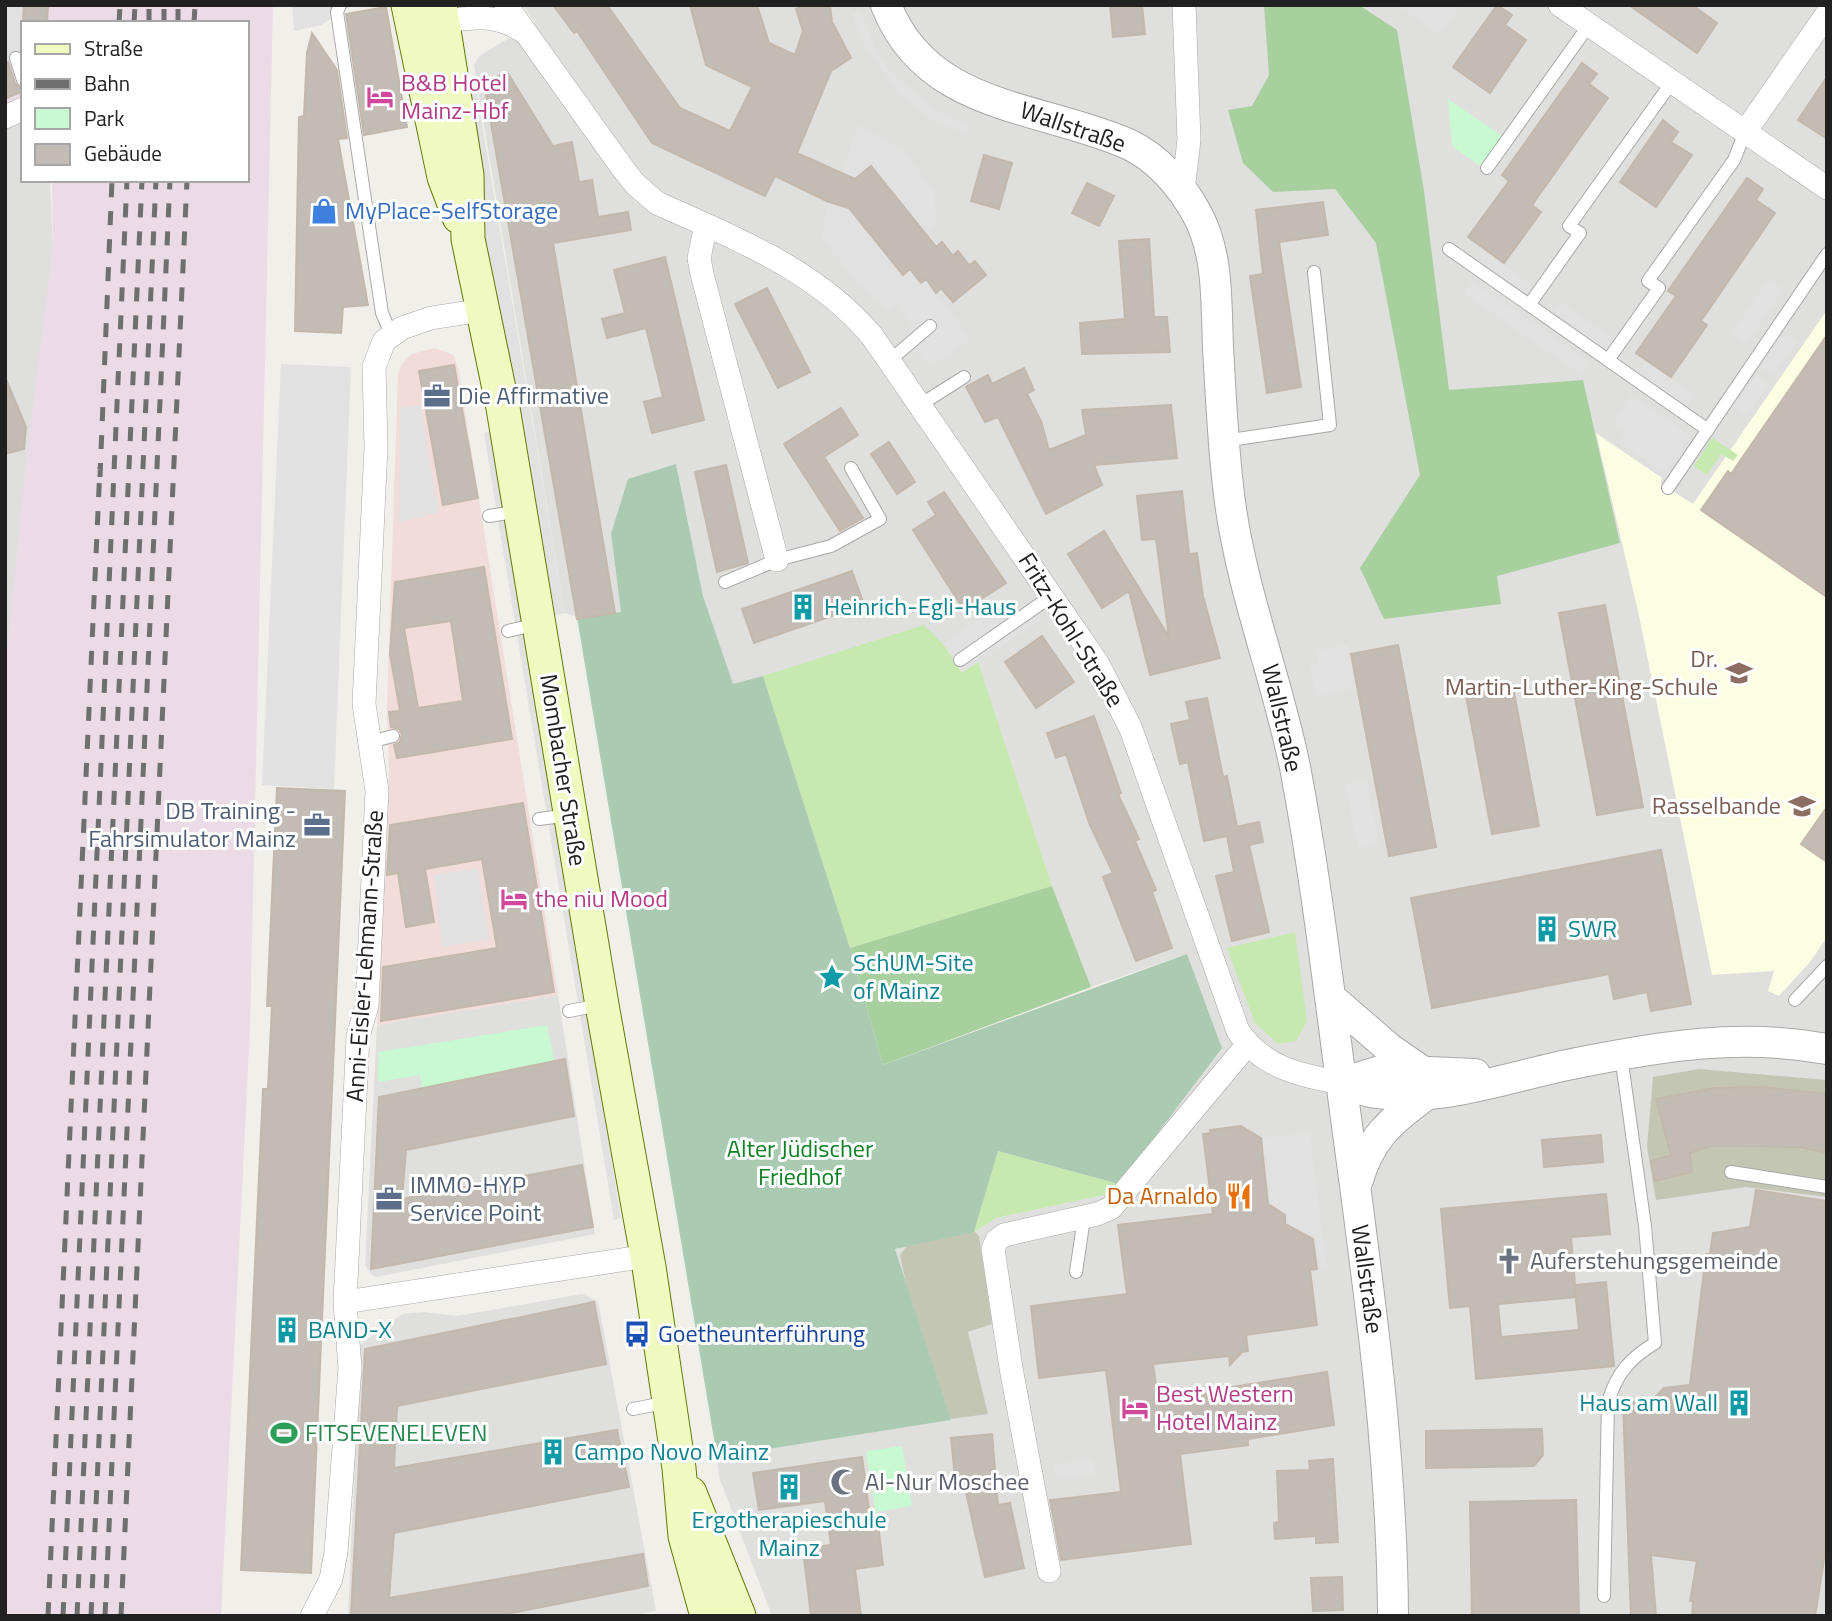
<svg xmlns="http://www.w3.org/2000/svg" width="1832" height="1621" viewBox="0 0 1832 1621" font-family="'Titillium Web',sans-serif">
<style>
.residential{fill:#dfdfde}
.commercial{fill:#f1dcd9}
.industrial{fill:#eadbe6}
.education{fill:#fcfee4}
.construction{fill:#c4c6b4}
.grass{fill:#c6e9b0}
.forest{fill:#a8cf9e}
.cemetery{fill:#aacab2}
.park{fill:#c8f9d1}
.parking{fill:#e1e1e1}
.building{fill:#c2bcb5;stroke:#c3b8ab;stroke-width:2;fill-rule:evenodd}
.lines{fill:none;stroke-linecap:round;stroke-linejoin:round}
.service-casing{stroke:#a8a8a8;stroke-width:14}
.minor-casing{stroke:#a8a8a8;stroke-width:24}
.tertiary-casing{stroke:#a8a8a8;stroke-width:32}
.secondary-casing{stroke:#617908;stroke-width:35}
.service{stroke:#fff;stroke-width:12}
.minor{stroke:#fff;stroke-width:23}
.tertiary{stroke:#fff;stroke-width:30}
.secondary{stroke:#f0f9bf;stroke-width:33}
.rail{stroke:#6f6f6f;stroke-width:5;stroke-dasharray:14 14;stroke-linecap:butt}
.labels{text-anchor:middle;stroke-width:6;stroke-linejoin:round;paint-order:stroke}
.hotel-label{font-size:24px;fill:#b23c85;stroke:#fff;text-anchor:start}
.street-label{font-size:24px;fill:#212121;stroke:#fff}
.shop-label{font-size:24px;fill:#366cbe;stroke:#fff;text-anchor:start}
.service-label{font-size:24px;fill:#4e5e75;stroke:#fff;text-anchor:start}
.culture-label{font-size:24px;fill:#0d838f;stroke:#fff;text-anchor:start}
.education-label{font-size:24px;fill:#785e54;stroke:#fff;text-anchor:end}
.park-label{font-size:24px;fill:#0f8024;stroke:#fff}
.food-label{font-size:24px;fill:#c56008;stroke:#fff;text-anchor:end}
.worship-label{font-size:24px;fill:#5b616d;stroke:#fff;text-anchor:start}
.transit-label{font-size:24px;fill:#164399;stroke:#fff;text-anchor:start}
.leisure-label{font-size:24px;fill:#27864d;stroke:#fff;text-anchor:start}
</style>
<rect width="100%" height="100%" fill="#f1efe9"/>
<path class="residential" d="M5 5 23 23V180H50L53 247 5 676Z
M523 5H1827V1616H772L719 1477 717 1457 951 1420 895 1249 974 1232 996 1218 1104 1195 1222 1048 1187 954 1091 987 1052 886 978 663 733 685 703 596 676 464 611 534 621 612 577 617 565 613 474 65 479 56 535 23Z
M558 995 595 1234 376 1277 372 1275 365 1265 377 1025Z
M582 1294 598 1301 656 1611 630 1616H348L360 1345 402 1314 423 1312 457 1316Z"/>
<path class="commercial" d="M435 348 454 355 458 368 558 995 377 1025 389 769 387 705 398 375 401 365 412 354Z"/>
<path class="industrial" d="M5 5H273L250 1027 221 1616H5V671L27 452 53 247 52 180H247V23H23V99L5 105Z"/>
<path class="education" d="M1827 310V937L1810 962 1779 996 1768 991 1774 971 1712 975 1638 611 1596 433 1662 478 1660 483 1693 504Z"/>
<path class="construction" d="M1699 1069 1827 1080V1197L1746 1187 1656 1200 1647 1147 1653 1077Z
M942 1199 979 1236 992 1324 968 1332 988 1414 935 1421 900 1255Z"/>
<path class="grass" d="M1712 438 1738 455 1733 461 1721 454 1707 475 1694 466Z
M924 625 943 644 962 672 978 662 1052 886 850 948 763 676Z
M1295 932 1307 1021 1296 1041 1278 1044 1255 1023 1227 948Z
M998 1151 1119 1184 1104 1195 996 1218 974 1232Z"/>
<path class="forest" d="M1264 5H1359L1397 30 1424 191 1449 390 1583 380 1620 543 1497 576 1501 604 1384 619 1360 568 1420 475 1376 243 1335 189 1273 192 1243 163 1228 110 1252 106 1269 75Z
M1052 886 1091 987 883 1065 850 948Z"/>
<path class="cemetery" d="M676 464 703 596 733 684 763 676 850 948 883 1065 1187 954 1222 1048 1119 1184 998 1151 974 1232 895 1249 951 1420 717 1457 577 617 621 612 611 534 628 479Z"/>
<path class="park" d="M1448 99 1502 136 1480 166 1452 146Z
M547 1025 554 1061 422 1088 420 1075 378 1082 379 1052Z
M902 1446 912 1506 876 1512 866 1451Z"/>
<path class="parking" d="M5 5H24L22 55 5 63Z
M292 5H352L321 25 294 31Z
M1397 5H1461L1441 35Z
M860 12 878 54 893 74 937 110 969 126 966 134 931 119 897 92 865 45 851 13Z
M475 82 565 613 548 617 460 84Z
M858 124 904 151 934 191 936 225 926 234 871 167 854 181 842 174Z
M829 202 849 208 904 274 910 269 921 283 926 279 971 339 948 356 927 364 906 335 912 327 898 303 887 311 875 296 872 298 863 286 860 287 821 237Z
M1481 249 1531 284 1522 296 1472 262Z
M1768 279 1784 289 1746 344 1731 334Z
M1472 281 1589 361 1580 374 1464 294Z
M1560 302 1613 338 1604 352 1551 315Z
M1784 333 1797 342 1774 376 1761 367Z
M1646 362 1694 395 1686 407 1638 374Z
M281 364 351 367 334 789 262 785Z
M1756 375 1769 384 1746 417 1733 408Z
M1631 395 1691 436 1665 474 1618 442 1626 430 1613 422Z
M420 405 439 513 399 522 400 408Z
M492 431 621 1218 614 1220 497 514 484 433Z
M1011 598 1019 611 1032 602 1043 618 963 672 943 644Z
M1348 644 1357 688 1316 696 1309 665 1318 663 1316 651Z
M1366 780 1379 844 1358 848 1345 784Z
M478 868 489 939 442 947 434 875Z
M1309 1132 1327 1268 1317 1269 1313 1239 1286 1227 1284 1215 1268 1208 1261 1138Z
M1093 1459 1095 1474 1055 1478 1053 1464Z"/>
<path class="building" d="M24 5H48L47 23H23Z
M553 5H607L680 108 730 131 752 87 706 65 690 5H757L769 43 795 55 803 31 796 9 804 5H830L832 22 851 58 831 71 797 153 855 179 871 166 936 247 942 242 953 256 958 251 969 265 975 261 986 275 953 302 941 288 936 293 926 279 921 283 910 269 903 275 849 208 829 202 775 176 765 196 652 143 577 31 574 33Z
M1110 5H1142L1145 34 1113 37Z
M1497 5 1512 15 1505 25 1526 40 1490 93 1453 67Z
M1629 5H1692L1717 23 1697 53Z
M386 7 407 127 364 135 346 14Z
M312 33 337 70 347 138 338 139 368 305 343 307 341 333 295 331 299 117 304 116 307 53Z
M8 62 15 83 23 91 5 99V63Z
M1582 63 1597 74 1589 84 1608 98 1532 205 1541 212 1504 263 1468 237 1509 181 1502 175Z
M507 72 553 146 572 142 579 182 592 180 598 217 628 212 631 230 553 243 615 613 577 619 484 83Z
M1827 77V139L1798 120Z
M1663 120 1678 132 1671 142 1692 155 1656 207 1620 182Z
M984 155 1012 163 999 209 971 201Z
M1747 178 1763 189 1756 200 1775 213 1701 321 1707 325 1671 377 1636 353 1676 296 1668 291Z
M1087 183 1114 196 1099 226 1072 213Z
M1323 202 1328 235 1279 242 1301 387 1267 393 1250 276 1263 274 1256 210Z
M1149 239 1154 317H1167L1170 352 1082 354 1080 323 1125 319 1119 241Z
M665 257 704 420 652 433 644 402 663 397 646 328 607 338 602 319 625 313 614 270Z
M767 288 810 372 778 388 735 304Z
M1827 335V597L1701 510 1728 471 1731 474Z
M454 365 478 498 443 505 419 371Z
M1024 368 1034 390 1027 394 1041 421 1049 450 1086 435 1082 410 1171 405 1177 458 1094 465 1102 485 1046 514 998 417 985 422 966 387 988 375 992 384Z
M5 377 26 427 24 449 5 454Z
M841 408 858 435 824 457 863 518 840 531 784 444Z
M889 442 915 482 897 494 871 454Z
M726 465 748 563 717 572 695 472Z
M1182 491 1189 554 1197 553 1203 596 1220 658 1150 675 1129 591 1102 608 1068 554 1104 531 1169 637 1156 539 1142 540 1137 496Z
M944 492 1006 583 964 610 913 530 936 515 928 502Z
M484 567 512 739 397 758 394 745 400 742 402 734 399 729 391 727 389 712 400 711 390 654 395 582ZM451 621 463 701 418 708 404 628Z
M852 571 864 605 754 643 742 609Z
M1605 605 1643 807 1597 815 1559 613Z
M1042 636 1074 682 1036 708 1005 662Z
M1398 645 1436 847 1389 856 1351 654Z
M1513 687 1539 826 1492 834 1466 696Z
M1207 698 1223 777 1227 776 1237 827 1259 822 1263 842 1249 845 1269 932 1232 941 1216 876 1234 872 1227 836 1204 841 1188 762 1180 764 1171 724 1190 720 1186 702Z
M1094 716 1121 793 1118 794 1139 839 1135 841 1156 890 1152 892 1172 948 1136 961 1103 877 1113 873 1090 825 1066 754 1056 758 1047 733Z
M277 788 345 791 311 1573 241 1570 263 1089H268L272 1006H267Z
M523 803 554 992 381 1021 383 967 497 948 482 859 425 869 434 922 406 927 398 873 387 875 390 825Z
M1827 807V862L1801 844Z
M1661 850 1691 1004 1651 1011 1647 992 1614 999 1609 974 1432 1008 1411 898Z
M565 1059 574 1116 406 1150 402 1199 582 1165 593 1227 371 1269 379 1097Z
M1762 1087 1827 1094V1153L1800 1147 1710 1146 1690 1153 1692 1172 1655 1181 1651 1161 1671 1155 1656 1099 1714 1088Z
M1241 1126 1261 1138 1268 1204 1285 1215V1224L1313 1239 1317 1269 1310 1270 1317 1325 1246 1335 1248 1351 1242 1352 1230 1365 1229 1356 1153 1364 1158 1400 1233 1390 1232 1387 1327 1372 1334 1425 1248 1439V1445L1180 1454 1191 1544 1061 1560 1050 1500 1121 1492 1106 1370 1039 1378 1031 1306 1127 1294 1118 1225 1213 1214 1203 1134 1211 1133 1210 1130Z
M1601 1135 1603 1162 1544 1167 1542 1140Z
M1756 1190 1827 1201V1541L1815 1616H1692L1693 1601H1690L1697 1561 1651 1555 1656 1616H1631L1623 1403 1651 1401 1664 1388 1690 1385 1706 1254H1710L1713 1233 1750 1227Z
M1606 1194 1610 1234 1571 1237 1575 1285 1606 1282 1614 1366 1476 1379 1470 1306 1450 1308 1441 1209ZM1575 1289 1579 1330 1501 1337 1498 1304 1576 1297Z
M594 1302 606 1364 397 1406 394 1468 617 1430 629 1487 394 1533 389 1598 643 1554 648 1586 497 1616H351L365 1349Z
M1542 1429 1543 1455 1534 1466 1426 1468V1431Z
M992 1434 998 1505 1010 1503 1024 1568 985 1577 965 1488H956L951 1438Z
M862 1457 870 1517 877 1516 883 1565 855 1569 861 1616H811L803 1549 831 1545 825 1501 759 1510 753 1473Z
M1333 1459 1338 1542 1316 1543V1536L1275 1539 1274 1523 1279 1522 1277 1471 1310 1470 1309 1461Z
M1576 1500 1579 1616H1472L1470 1502Z
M1342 1577 1343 1610 1313 1611 1311 1578Z"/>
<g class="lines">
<g class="service-casing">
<path id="service" d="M340 5 337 12 382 313 391 334
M16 58 23 80
M1487 168 1589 25
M1449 249 1708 430
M1529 305 1580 233 1569 226 1672 82
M1608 360 1659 288 1648 281 1734 160 1745 132
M889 361 930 326
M920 405 964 377
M1224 441 1330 425 1314 272
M1668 488 1827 254
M489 516 520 511
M725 582 777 560 831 546 880 519 851 468
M508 631 538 624
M960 660 1053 595
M370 742 393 736
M539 819 570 815
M1795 1000 1827 966
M569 1011 600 1005
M1731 1172 1827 1187
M1076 1272 1084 1218
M633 1409 669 1402
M1604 1596 1608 1402C1617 1373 1629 1359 1655 1343L1645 1226 1621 1056"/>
</g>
<g class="minor-casing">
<path id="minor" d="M506 5 621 166 635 184 657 203C734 238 816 269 872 336L1098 664 1131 729 1238 1031C1263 1068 1300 1075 1341 1083
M1560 5 1827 188
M443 21C474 17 496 14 523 31
M5 117 23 109
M1745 132 1827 14
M1183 191 1189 140 1184 5
M706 225 699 258 702 274 777 560
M345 1302 647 1256
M1049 1571 1011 1368 993 1249 997 1240 1004 1235 1097 1214 1111 1208 1247 1045
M312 1616 331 1579 336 1552 350 1368 345 1302 358 1036 367 1006 377 791 364 704 376 447 374 367 384 341 402 328 431 318 483 310"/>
</g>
<g class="tertiary-casing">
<path id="tertiary" d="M886 5C927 110 1039 105 1128 144 1157 157 1182 186 1197 214 1219 254 1216 303 1218 347 1221 399 1223 451 1230 502 1242 592 1277 678 1295 767 1317 883 1330 1001 1346 1118 1368 1284 1392 1448 1393 1616
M1330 997 1390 1049 1422 1071
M1341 1083C1353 1086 1365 1092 1377 1093 1443 1103 1513 1075 1577 1063 1662 1046 1741 1033 1827 1049
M1341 1083 1383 1070 1475 1074
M1357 1183C1370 1137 1390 1122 1426 1095"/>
</g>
<g class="secondary-casing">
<path id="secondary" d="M408 5 444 177 459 217
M440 5 467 175 468 239 503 408 602 1005 649 1267 679 1468 685 1536 707 1616
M690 1493 739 1616"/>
</g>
<use href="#service" class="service"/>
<use href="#minor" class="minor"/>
<use href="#tertiary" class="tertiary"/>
<use href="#secondary" class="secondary"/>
<path class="rail" d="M119 23 120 5
M134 23 135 5
M149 23V5
M164 23V5
M178 23V5
M194 23 195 5
M100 477 112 180
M48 1616 100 467
M63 1616 127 180
M77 1616 142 180
M91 1616 156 180
M105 1616 170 180
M121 1616 187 180"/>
</g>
<defs>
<g id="hotel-bare" transform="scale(2.1)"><path d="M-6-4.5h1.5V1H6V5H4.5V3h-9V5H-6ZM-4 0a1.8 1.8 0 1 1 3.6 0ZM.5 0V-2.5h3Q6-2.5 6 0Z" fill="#d1479c" stroke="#fff" stroke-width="2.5" paint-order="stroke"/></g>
<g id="shop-bare" transform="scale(2.1)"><path d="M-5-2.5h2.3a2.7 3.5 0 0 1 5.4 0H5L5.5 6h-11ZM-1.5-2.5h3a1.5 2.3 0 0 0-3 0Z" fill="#3f7fe0" stroke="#fff" stroke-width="2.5" paint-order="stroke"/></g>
<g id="office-bare" transform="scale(2.1)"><path d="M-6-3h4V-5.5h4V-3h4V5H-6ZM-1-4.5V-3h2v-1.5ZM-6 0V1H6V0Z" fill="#5c6f8a" stroke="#fff" stroke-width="2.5" paint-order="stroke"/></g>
<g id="building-bare" transform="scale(2.1)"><path d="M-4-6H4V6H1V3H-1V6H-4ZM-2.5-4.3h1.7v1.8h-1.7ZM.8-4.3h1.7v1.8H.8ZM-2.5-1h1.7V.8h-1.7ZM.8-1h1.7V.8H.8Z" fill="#0f9aa8" stroke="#fff" stroke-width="2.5" paint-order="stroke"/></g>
<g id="school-bare" transform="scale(2.1)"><path d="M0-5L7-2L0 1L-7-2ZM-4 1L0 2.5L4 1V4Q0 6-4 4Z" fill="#8d6e63" stroke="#fff" stroke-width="2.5" paint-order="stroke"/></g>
<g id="sight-bare" transform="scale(2.1)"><path d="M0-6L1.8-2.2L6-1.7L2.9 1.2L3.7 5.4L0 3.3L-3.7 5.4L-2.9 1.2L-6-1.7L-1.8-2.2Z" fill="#0f9aa8" stroke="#fff" stroke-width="2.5" paint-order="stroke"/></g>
<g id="restaurant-bare" transform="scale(2.1)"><path d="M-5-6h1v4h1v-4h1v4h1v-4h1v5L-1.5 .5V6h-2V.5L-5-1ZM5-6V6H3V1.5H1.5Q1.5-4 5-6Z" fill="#e8710a" stroke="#fff" stroke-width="2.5" paint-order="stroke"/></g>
<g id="church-bare" transform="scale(2.1)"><path d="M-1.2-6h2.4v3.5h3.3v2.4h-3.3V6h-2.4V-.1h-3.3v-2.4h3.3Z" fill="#6b7280" stroke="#fff" stroke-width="2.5" paint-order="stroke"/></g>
<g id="bus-bare" transform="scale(2.1)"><path d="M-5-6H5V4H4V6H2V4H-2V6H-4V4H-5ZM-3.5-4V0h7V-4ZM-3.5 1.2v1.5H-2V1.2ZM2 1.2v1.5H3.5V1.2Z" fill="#1a4fb4" stroke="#fff" stroke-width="2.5" paint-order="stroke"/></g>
<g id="stadium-bare" transform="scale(2.1)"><path d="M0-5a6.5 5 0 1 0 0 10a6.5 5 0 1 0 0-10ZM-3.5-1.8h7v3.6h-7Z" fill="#2e9e5b" stroke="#fff" stroke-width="2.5" paint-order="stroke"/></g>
<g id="mosque-bare" transform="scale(2.1)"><path d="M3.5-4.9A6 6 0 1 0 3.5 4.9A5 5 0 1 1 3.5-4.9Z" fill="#6b7280" stroke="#fff" stroke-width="2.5" paint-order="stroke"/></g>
</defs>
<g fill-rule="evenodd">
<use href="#hotel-bare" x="380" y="97"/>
<use href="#shop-bare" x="324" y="211"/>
<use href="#office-bare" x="437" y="396"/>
<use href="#building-bare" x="803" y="607"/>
<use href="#school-bare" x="1739" y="673"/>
<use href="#school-bare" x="1802" y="806"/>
<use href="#office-bare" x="317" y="825"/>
<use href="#hotel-bare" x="514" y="899"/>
<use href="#building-bare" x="1547" y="929"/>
<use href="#sight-bare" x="832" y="977"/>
<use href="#restaurant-bare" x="1239" y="1196"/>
<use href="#office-bare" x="389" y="1199"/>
<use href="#church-bare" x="1509" y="1261"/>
<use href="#building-bare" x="287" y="1330"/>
<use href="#bus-bare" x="637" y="1334"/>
<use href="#building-bare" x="1739" y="1403"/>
<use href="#hotel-bare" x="1135" y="1408"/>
<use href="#stadium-bare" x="284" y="1433"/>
<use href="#building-bare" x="553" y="1452"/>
<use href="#mosque-bare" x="844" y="1482"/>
<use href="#building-bare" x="789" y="1487"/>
</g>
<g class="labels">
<g class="hotel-label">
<text x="401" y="91">B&amp;B Hotel<tspan x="401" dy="28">Mainz-Hbf</tspan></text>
<text x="535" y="907">the niu Mood</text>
<text x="1156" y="1402">Best Western<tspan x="1156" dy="28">Hotel Mainz</tspan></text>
</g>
<g class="street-label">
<text transform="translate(1073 127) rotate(19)" y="8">Wallstraße</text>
<text transform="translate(1071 630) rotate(58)" y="8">Fritz-Kohl-Straße</text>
<text transform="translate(1282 718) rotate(77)" y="8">Wallstraße</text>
<text transform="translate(563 770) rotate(81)" y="8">Mombacher Straße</text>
<text transform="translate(365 956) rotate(-86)" y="8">Anni-Eisler-Lehmann-Straße</text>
<text transform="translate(1367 1279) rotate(82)" y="8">Wallstraße</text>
</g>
<g class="shop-label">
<text x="345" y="219">MyPlace-SelfStorage</text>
</g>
<g class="service-label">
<text x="458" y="404">Die Affirmative</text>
<text x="296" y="819" text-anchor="end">DB Training -<tspan x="296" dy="28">Fahrsimulator Mainz</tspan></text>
<text x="410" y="1193">IMMO-HYP<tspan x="410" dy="28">Service Point</tspan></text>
</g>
<g class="culture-label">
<text x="824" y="615">Heinrich-Egli-Haus</text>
<text x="1568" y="937">SWR</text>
<text x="853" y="971">SchUM-Site<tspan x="853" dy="28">of Mainz</tspan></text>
<text x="308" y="1338">BAND-X</text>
<text x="1718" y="1411" text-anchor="end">Haus am Wall</text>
<text x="574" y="1460">Campo Novo Mainz</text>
<text x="789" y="1528" text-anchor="middle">Ergotherapieschule<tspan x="789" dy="28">Mainz</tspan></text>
</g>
<g class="education-label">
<text x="1718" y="667">Dr.<tspan x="1718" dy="28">Martin-Luther-King-Schule</tspan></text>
<text x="1781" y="814">Rasselbande</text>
</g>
<g class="park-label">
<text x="800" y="1157">Alter Jüdischer<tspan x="800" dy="28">Friedhof</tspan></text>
</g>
<g class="food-label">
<text x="1218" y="1204">Da Arnaldo</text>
</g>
<g class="worship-label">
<text x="1530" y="1269">Auferstehungsgemeinde</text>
<text x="865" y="1490">Al-Nur Moschee</text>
</g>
<g class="transit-label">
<text x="658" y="1342">Goetheunterführung</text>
</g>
<g class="leisure-label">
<text x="305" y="1441">FITSEVENELEVEN</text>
</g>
</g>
<rect width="1832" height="1621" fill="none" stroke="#212121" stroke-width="14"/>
<rect x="21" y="21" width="228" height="161" fill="#ffffff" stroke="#a6a6a6" stroke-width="2"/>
<rect x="35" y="44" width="35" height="10" fill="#f0f9bf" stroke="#a6a6a6" stroke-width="2"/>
<text x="84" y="56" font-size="21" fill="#212121">Straße</text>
<rect x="35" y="79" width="35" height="10" fill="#6f6f6f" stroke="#a6a6a6" stroke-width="2"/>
<text x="84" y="91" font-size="21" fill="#212121">Bahn</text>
<rect x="35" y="108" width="35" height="21" fill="#c8f9d1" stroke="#a6a6a6" stroke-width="2"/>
<text x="84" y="126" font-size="21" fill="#212121">Park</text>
<rect x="35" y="144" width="35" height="21" fill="#c2bcb5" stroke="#a6a6a6" stroke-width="2"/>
<text x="84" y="161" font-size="21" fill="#212121">Gebäude</text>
</svg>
